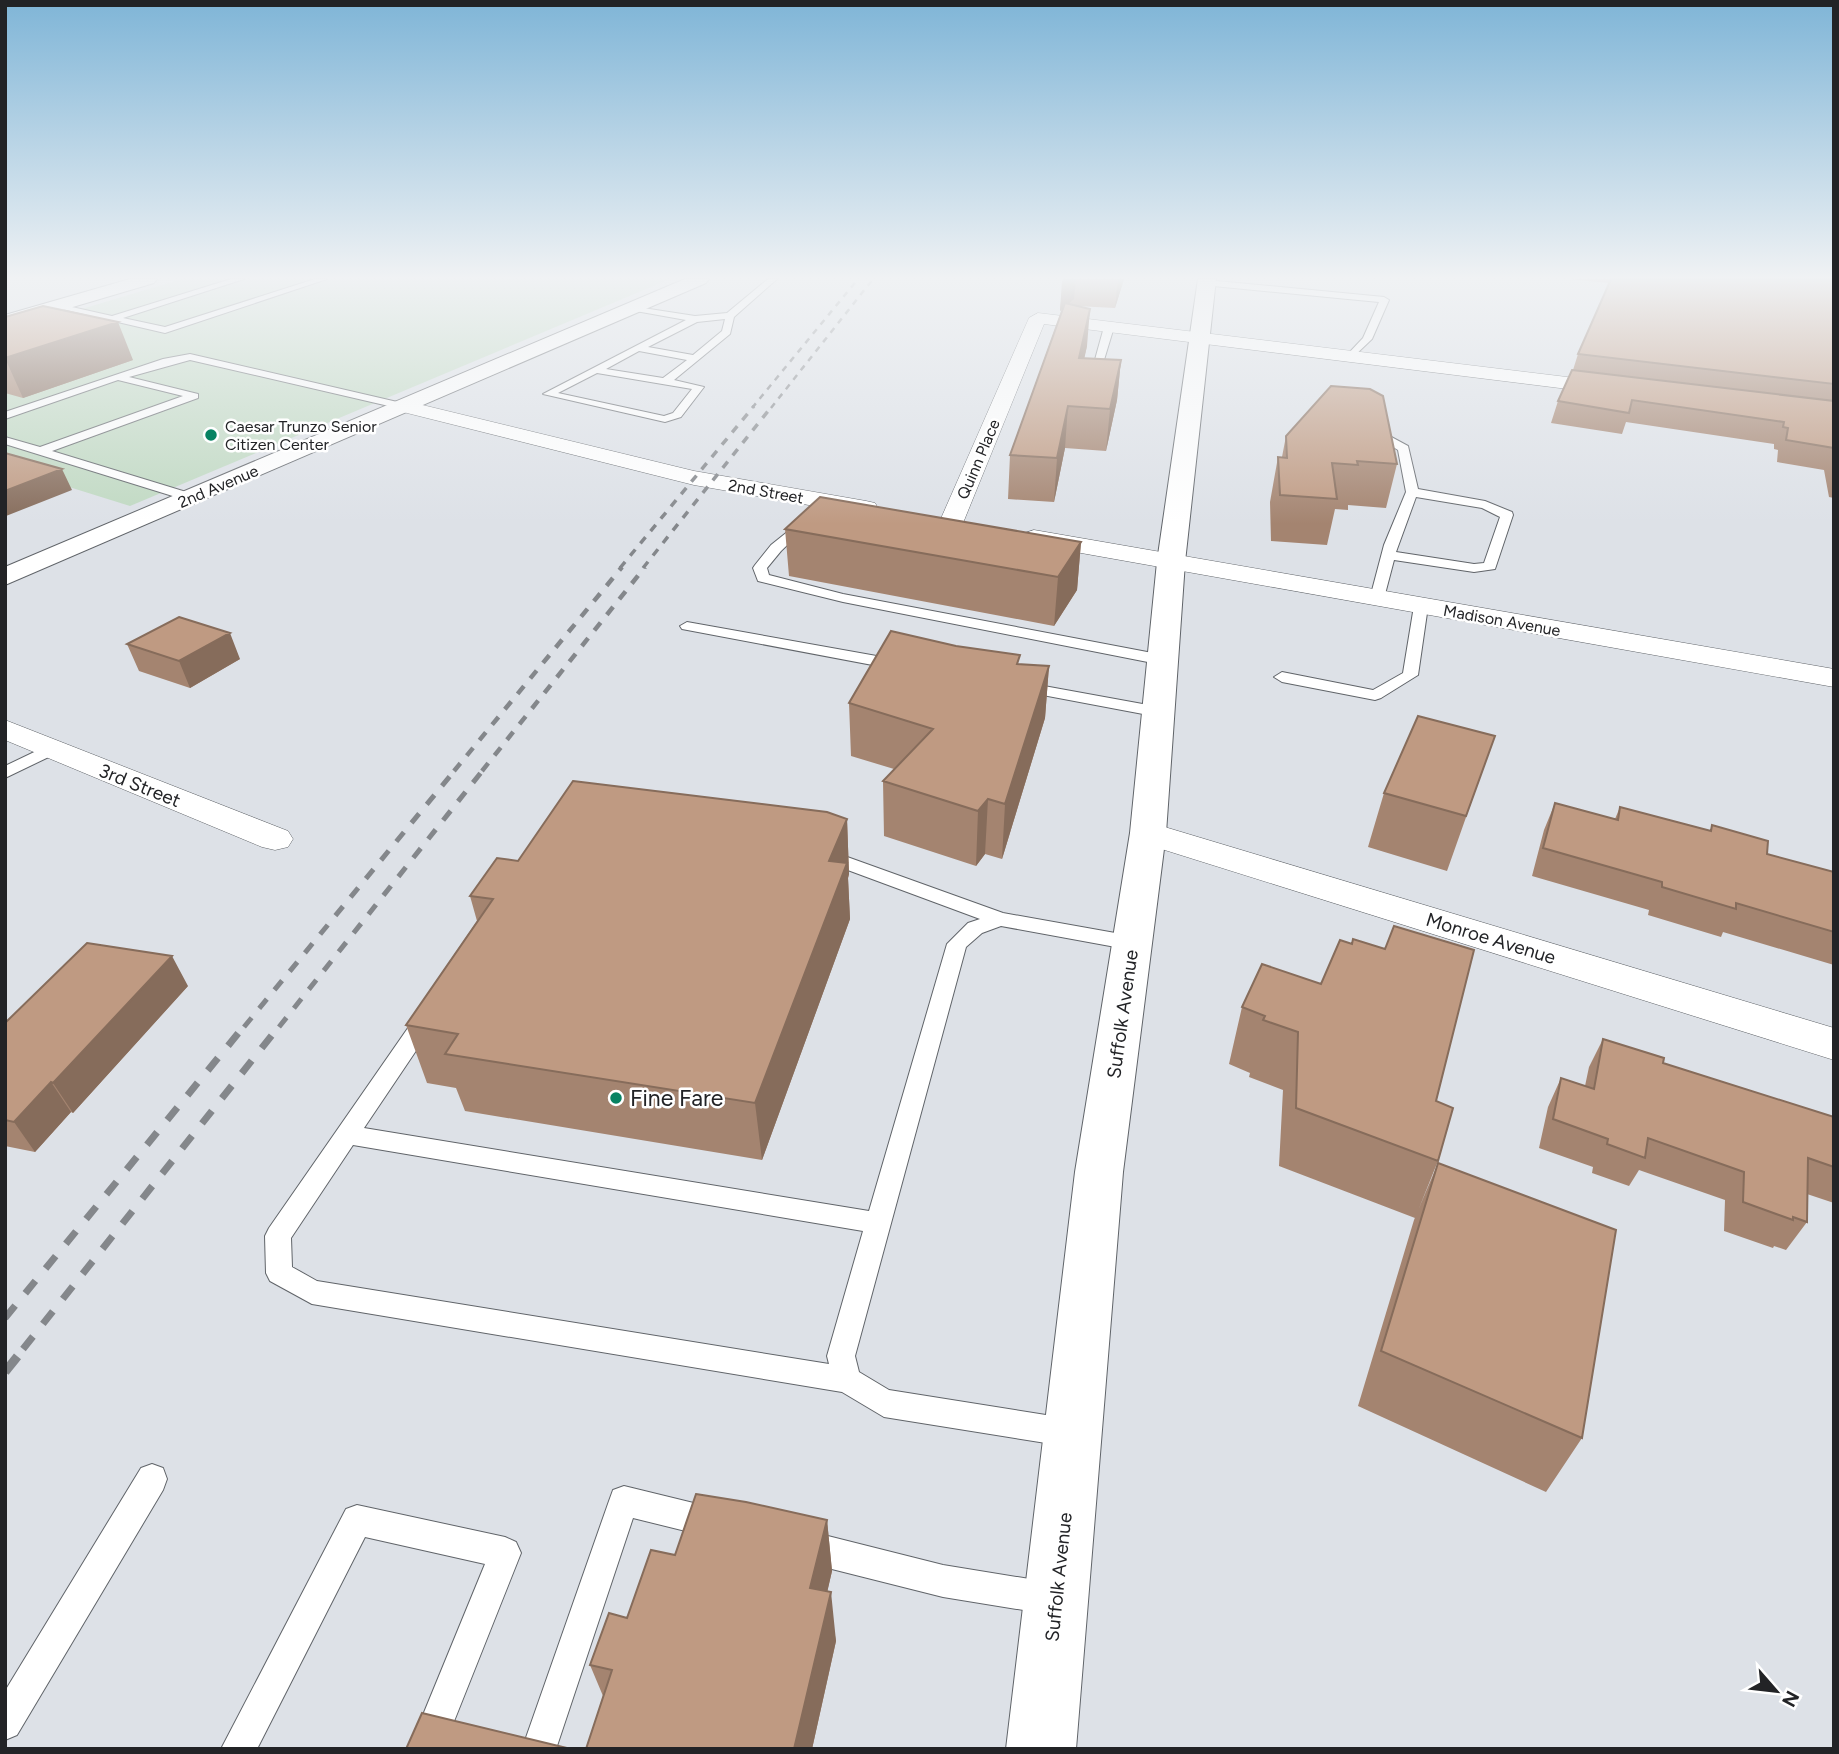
<svg xmlns="http://www.w3.org/2000/svg" width="1839" height="1754" viewBox="0 0 1839 1754" font-family="Figtree,sans-serif">
<style>
.green{fill:#c0d9c2}
.lines{fill:none;stroke-linecap:round;stroke-linejoin:round}
.lane-casing{stroke:#606469;stroke-width:2}
.street-casing{stroke:#606469;stroke-width:1}
.secondary-casing{stroke:#606469;stroke-width:2}
.lane{fill:#fff;fill-rule:evenodd}
.street{fill:#fff;fill-rule:evenodd}
.secondary{fill:#fff;fill-rule:evenodd}
.rail-far5{stroke:#84878b;stroke-width:2.5;stroke-dasharray:6 6;stroke-linecap:butt}
.rail-far4{stroke:#84878b;stroke-width:3.5;stroke-dasharray:8 8;stroke-linecap:butt}
.rail-far3{stroke:#84878b;stroke-width:4.5;stroke-dasharray:10 10;stroke-linecap:butt}
.rail-far2{stroke:#84878b;stroke-width:5;stroke-dasharray:12 12;stroke-linecap:butt}
.rail-far1{stroke:#84878b;stroke-width:7;stroke-dasharray:16 16;stroke-linecap:butt}
.rail{stroke:#84878b;stroke-width:9;stroke-dasharray:20 20;stroke-linecap:butt}
.wall{fill:#a48470}
.shaded-wall{fill:#866c5b}
.building{fill:#bf9a82;stroke:#866c5b;stroke-width:2}
.poi-dot{fill:#078262;stroke:#fff;stroke-width:2.5}
.labels{text-anchor:middle;stroke-width:5;stroke-linejoin:round;paint-order:stroke}
.far-poi-label{font-size:16px;fill:#222326;stroke:#fff;text-anchor:start}
.far-street-label{font-size:16px;fill:#222326;stroke:#fff}
.street-label{font-size:19px;fill:#222326;stroke:#fff}
.near-poi-label{font-size:23px;fill:#222326;stroke:#fff;text-anchor:start}
</style>
<rect width="100%" height="100%" fill="#dde1e7"/>
<path class="green" d="M182 279H670L130 506 5 467V332Z"/>
<g class="lines">
<g class="lane-casing">
<path id="lane" d="M231 279H244L123 318 165 327 315 279H327L165 333 49 306 54 303 112 316Z
M768 279H777L734 317 730 334 674 380 704 387 681 417 665 422 543 394 686 320 630 310V306L695 316 727 313ZM725 319 722 331 693 355 648 347 697 322ZM639 351 687 360 663 378 606 369ZM597 373 692 389 673 413 664 416 558 393Z
M1206 280 1384 297 1389 300 1372 339 1351 359 1346 356 1363 338 1379 302 1203 285 1202 283Z
M1109 324 1114 327 1097 383 1088 385 1104 327Z
M190 354 406 404 411 407 406 410 190 360 129 377 198 394V398L52 451 196 495 198 498 192 502 5 444V437L40 447 183 396 118 380 5 419V412L163 359Z
M1371 426 1408 446 1418 489 1485 501 1512 512 1513 515 1495 569 1474 572 1394 560 1384 598 1377 602 1372 601 1370 598 1384 545 1406 492 1398 450 1367 431V427ZM1416 497 1482 508 1500 517 1484 563 1474 564 1396 552Z
M806 517 812 521 781 551 767 568 769 575 843 594 1163 655 1171 660 1163 665 843 602 758 581 753 568 755 565 771 545Z
M1421 602 1428 606 1418 675 1381 698 1375 700 1282 682 1274 677 1282 672 1373 690 1403 673 1414 606Z
M687 622 899 660 907 665 899 670 682 629 680 626Z
M1022 682 1159 707 1167 712 1159 717 1016 690 1014 687Z
M51 744 59 749 57 753 5 778V766Z
M825 849 1003 913 1132 936 1139 938 1142 943 1139 948 1132 950 1001 926 982 933 966 947 855 1356 859 1372 889 1390 1071 1419 1081 1423 1086 1433 1081 1443 1071 1447 884 1417 842 1392 312 1304 270 1281 266 1273 265 1236 269 1228 417 1015 425 1013 433 1015 436 1021 364 1128 869 1211 947 944 968 923 980 919 818 859 816 855 818 851ZM353 1145 863 1231 827 1356 829 1364 317 1281 292 1267 291 1238Z
M152 1464 163 1468 167 1479 163 1490 17 1735 5 1740V1691L141 1468Z
M624 1486 714 1508 725 1512 729 1523 725 1534 714 1538 633 1518 556 1749H522L609 1501 613 1490Z
M357 1505 505 1537 516 1542 521 1553 443 1749H409L485 1564 365 1537 257 1749H221L346 1509Z
M804 1530 943 1565 1048 1582 1059 1587 1064 1598 1059 1609 1048 1614 943 1597 804 1562 793 1557 788 1546 793 1535Z"/>
</g>
<g class="street-casing">
<path id="street" d="M1038 313 1616 383 1623 385 1626 389 1623 393 1616 395 1044 324 963 523 960 528 951 530 942 528 939 523 1029 318Z
M406 401 694 471 866 501 875 503 878 508 875 513 866 515 694 485 399 411 396 407 399 403Z
M1034 530 1834 669V687L1025 543 1021 538 1025 533Z
M5 720 288 831 293 839 288 847 275 850 262 847 5 740Z
M1148 822 1834 1028V1060L1136 841 1130 833 1136 825Z"/>
</g>
<g class="secondary-casing">
<path id="secondary" d="M130 279H157L154 283 5 327V315Z
M685 279H709L706 283 5 585V567Z
M1198 279H1216L1185 562 1166 833 1123 1172 1076 1749H1006L1075 1172 1130 833 1157 562Z"/>
</g>
<use href="#lane" class="lane"/>
<use href="#street" class="street"/>
<use href="#secondary" class="secondary"/>
<path class="rail-far5" d="M752 408 858 279
M771 408 873 279"/>
<path class="rail-far4" d="M620 568 754 406
M643 568 772 406"/>
<path class="rail-far3" d="M454 771 622 567
M482 771 645 567"/>
<path class="rail-far2" d="M244 1027 455 770
M279 1027 483 770"/>
<path class="rail-far1" d="M5 1318 245 1025
M23 1349 280 1025"/>
<path class="rail" d="M5 1372 25 1347"/>
</g>
<path class="wall" d="M1063 279H1124L1115 308 1076 306 1087 346 1084 358 1121 360 1117 400 1106 451 1065 448 1054 502 1008 499 1010 455 1062 309 1060 311Z
M1568 279H1834V498L1829 497 1824 470 1777 462 1778 450 1774 449V444L1626 422 1622 434 1551 423 1558 401 1573 370 1578 354 1609 283Z
M5 317 133 360 23 398 5 393Z
M1286 436 1397 464 1386 508 1348 505V510L1335 509 1327 545 1271 541 1270 502 1278 457H1282Z
M785 529 1081 542 1077 590 1054 626 789 576Z
M127 644 240 659 190 688 139 671Z
M1019 664 1049 666 1045 718 1002 859 985 854 976 866 884 836 883 781 894 769 851 756 849 703Z
M1476 789 1447 871 1368 847 1384 793Z
M1555 803 1615 819 1620 807 1710 831 1712 825 1767 854 1834 872V965L1723 932 1721 937 1648 915 1649 910 1532 876 1544 830Z
M847 819 849 874 848 878 850 919 762 1160 465 1111 456 1088 427 1083 406 1025 477 921 470 896 518 861Z
M1262 964 1436 1101 1438 1161 1415 1218 1279 1166 1283 1090 1249 1077 1250 1073 1229 1064 1242 1007Z
M188 986 73 1113 71 1112 35 1152 5 1146V1023Z
M1603 1039 1663 1063 1834 1117V1203L1807 1194V1222L1786 1250 1774 1246 1773 1248 1724 1231 1725 1200 1639 1170 1629 1186 1592 1173 1593 1167 1539 1148 1548 1107 1561 1078 1585 1086 1589 1067Z
M1438 1163 1582 1438 1546 1492 1358 1406 1414 1220Z
M827 1520 832 1571 827 1592 836 1641 812 1749H586L603 1696 590 1665 627 1618 675 1555Z"/>
<path class="shaded-wall" d="M1065 279H1076L1074 299 1060 311 1062 281Z
M1118 279H1124L1115 308Z
M1090 309 1087 346 1076 397 1079 358Z
M118 322 133 360 23 398 5 358Z
M1121 360 1117 400 1106 451 1110 409Z
M1068 406 1065 448 1054 502 1057 458Z
M62 469 72 490 6 516 5 514V491Z
M1081 542 1077 590 1054 626 1058 577Z
M230 633 240 659 190 688 179 661Z
M1049 666 1045 718 1002 859 1005 804Z
M988 799 985 854 976 866 978 811Z
M847 819 849 874 848 878 850 919 762 1160 755 1103 829 861Z
M172 956 188 986 73 1113 53 1083Z
M51 1082 71 1112 35 1152 14 1122Z
M827 1520 832 1571 817 1637 810 1588Z
M831 1592 836 1641 812 1749H794Z"/>
<path class="building" d="M1611 279H1834V384L1578 354Z
M1065 303 1090 309 1079 358 1121 360 1110 409 1068 406 1057 458 1010 455Z
M43 306 118 322 5 358V317Z
M1572 370 1834 401V448L1786 440 1788 428 1783 427 1784 422 1632 400 1629 413 1558 401Z
M1331 386 1370 389 1383 396 1397 464 1357 461 1358 465 1332 463 1337 499 1280 495 1278 457 1287 458 1286 436Z
M5 453 62 469 5 491Z
M820 497 1081 542 1058 577 785 529Z
M179 617 230 633 179 661 127 644Z
M891 631 956 646 1020 655 1017 664 1049 666 1005 804 988 799 978 811 883 781 933 729 849 703Z
M1418 716 1495 736 1466 816 1384 793Z
M573 781 827 812 847 819 829 861 847 863 755 1103 445 1054 458 1034 406 1025 493 899 470 896 497 858 518 861Z
M1555 803 1618 820 1620 807 1711 831 1712 825 1768 841 1767 854 1834 872V932L1736 903V909L1662 887V882L1543 848Z
M1394 926 1474 950 1436 1101 1453 1108 1438 1161 1296 1108 1298 1032 1263 1020 1265 1016 1242 1007 1262 964 1321 984 1340 940 1352 944 1353 939 1385 949Z
M87 943 172 956 53 1083 51 1082 14 1122 5 1120V1023Z
M1603 1039 1664 1058 1663 1063 1834 1117V1167L1808 1158 1807 1222 1793 1217V1220L1743 1202 1744 1172 1648 1138 1645 1158 1607 1144 1608 1139 1553 1119 1561 1078 1594 1089Z
M1438 1163 1616 1230 1582 1438 1381 1351Z
M696 1494 746 1502 827 1520 810 1588 831 1592 794 1749H586L612 1670 590 1665 609 1613 627 1618 651 1550 675 1555Z
M422 1713 571 1749H406Z"/>
<linearGradient id="sky" x2="0" y2="1"><stop stop-color="#7fb5d7"/><stop offset="0.53" stop-color="#f0f2f4"/><stop offset="1" stop-color="#f0f2f4" stop-opacity="0"/></linearGradient>
<rect width="1839" height="524" fill="url(#sky)"/>
<g class="poi-dot">
<circle cx="211" cy="435" r="7"/>
<circle cx="616" cy="1098" r="7"/>
</g>
<g class="labels">
<g class="far-poi-label">
<text x="225" y="432">Caesar Trunzo Senior<tspan x="225" dy="18">Citizen Center</tspan></text>
</g>
<g class="far-street-label">
<text transform="translate(978 459) rotate(-67)" y="6">Quinn Place</text>
<text transform="translate(218 486) rotate(-23)" y="6">2nd Avenue</text>
<text transform="translate(766 491) rotate(10)" y="6">2nd Street</text>
<text transform="translate(1502 620) rotate(10)" y="6">Madison Avenue</text>
</g>
<g class="street-label">
<text transform="translate(140 785) rotate(22)" y="7">3rd Street</text>
<text transform="translate(1491 938) rotate(17)" y="7">Monroe Avenue</text>
<text transform="translate(1122 1014) rotate(-82)" y="7">Suffolk Avenue</text>
<text transform="translate(1058 1577) rotate(-84)" y="7">Suffolk Avenue</text>
</g>
<g class="near-poi-label">
<text x="630" y="1106">Fine Fare</text>
</g>
</g>
<rect width="1839" height="1754" fill="none" stroke="#222326" stroke-width="14"/>
<g transform="translate(1776 1691) rotate(118)" stroke="#ffffff" stroke-width="5" paint-order="stroke">
<path d="M0-5L12 26L0 18L-12 26Z" fill="#222326"/>
<text y="-10" font-size="19" font-weight="bold" text-anchor="middle" fill="#222326">N</text>
</g>
</svg>
